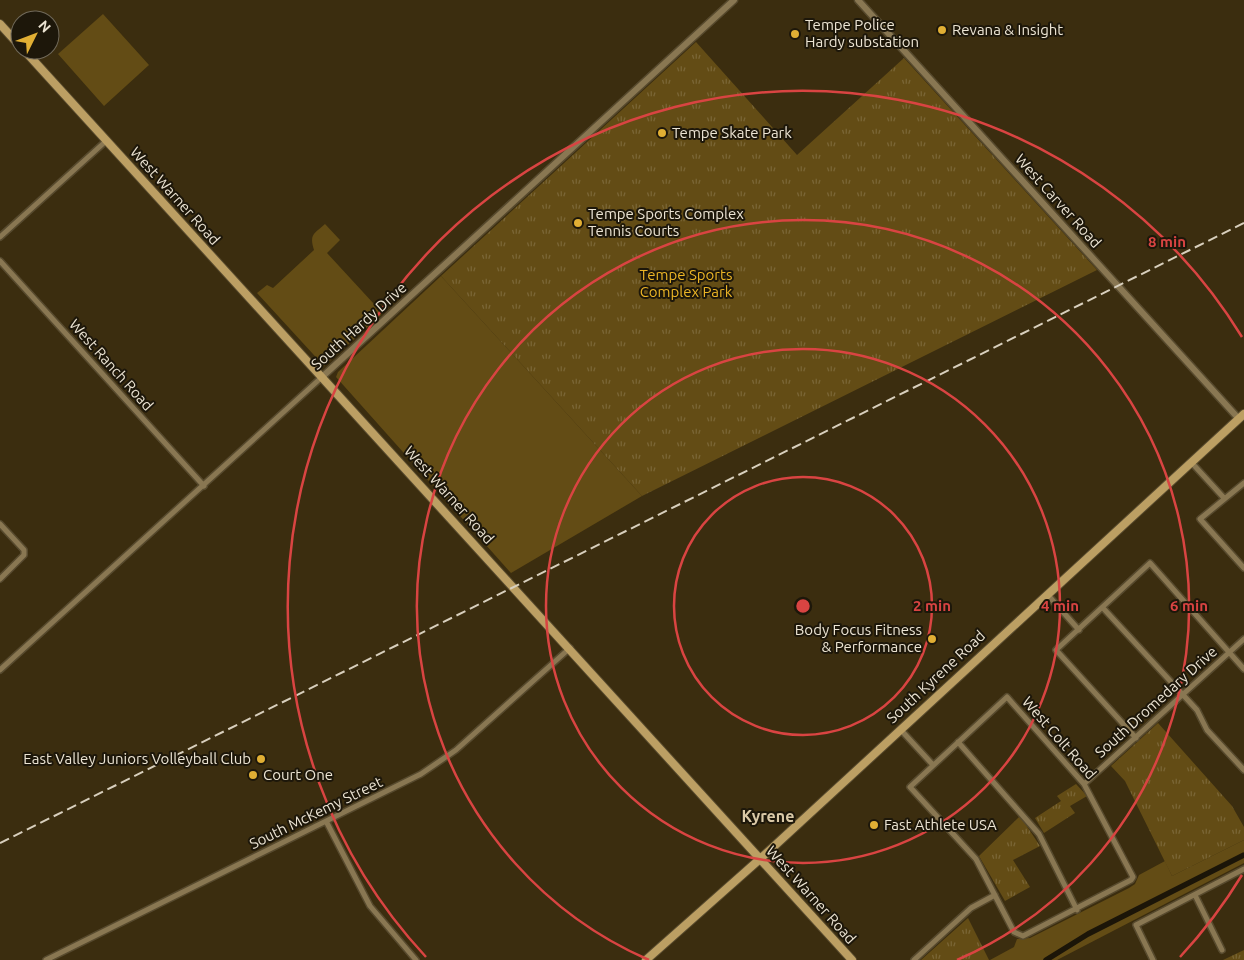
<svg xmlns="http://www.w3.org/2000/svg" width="1244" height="960" viewBox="0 0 1244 960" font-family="Ubuntu,sans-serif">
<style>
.grass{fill:#634c15}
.park{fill:url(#park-tufts)}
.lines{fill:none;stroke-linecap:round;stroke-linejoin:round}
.canal{stroke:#1b1508;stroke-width:5.5}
.minor-casing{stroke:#574a2e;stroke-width:8}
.tertiary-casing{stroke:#574a2e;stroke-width:9}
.secondary-casing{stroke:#574a2e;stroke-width:10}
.minor{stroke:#897752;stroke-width:5}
.tertiary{stroke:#897752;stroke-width:6}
.secondary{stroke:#bc9f63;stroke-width:8}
.rail{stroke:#d8cfbd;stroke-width:2;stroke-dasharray:10 5;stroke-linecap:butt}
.ring{fill:none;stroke:#d94442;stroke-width:2.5}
.poi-dot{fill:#e1af34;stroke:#1d170a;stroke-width:2}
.labels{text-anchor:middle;stroke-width:4;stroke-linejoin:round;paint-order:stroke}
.poi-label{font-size:15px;fill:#ece4d3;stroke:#1d170a;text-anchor:start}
.street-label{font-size:15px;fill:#ece4d3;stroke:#1d170a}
.park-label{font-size:15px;fill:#ecb526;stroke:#1d170a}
.neighbourhood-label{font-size:16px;font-weight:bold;fill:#dac9a7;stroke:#1d170a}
.centre{fill:#d94442;stroke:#1d170a;stroke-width:2.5}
.ring-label{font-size:15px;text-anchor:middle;font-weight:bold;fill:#d94442;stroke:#1d170a;stroke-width:4;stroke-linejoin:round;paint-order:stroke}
</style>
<defs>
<pattern id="park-tufts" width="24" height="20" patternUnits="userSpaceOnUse" patternTransform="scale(1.25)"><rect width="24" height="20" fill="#634c15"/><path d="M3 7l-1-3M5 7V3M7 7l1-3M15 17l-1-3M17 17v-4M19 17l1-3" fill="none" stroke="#7a6636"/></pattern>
</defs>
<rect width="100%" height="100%" fill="#3b2d0f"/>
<path class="grass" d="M103 14 149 65 104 106 58 54Z
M325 224 340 240 327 253 374 304 381 315 324 366 257 293 267 285 273 288 314 250C309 234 314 234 325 224Z
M441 276 642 496 511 573 336 377 338 372Z
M1244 840V863L1057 960H990L1014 947 1017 939 1030 938 1129 888 1135 884 1139 875 1165 861 1172 876Z"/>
<path class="park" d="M696 42 797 155 904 58 1097 270 642 496 441 276Z
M1158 723 1232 806 1244 827V840L1172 876 1125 781 1111 766Z
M1076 784 1087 796 1070 806 1075 813 1044 833 1035 818 1061 801 1057 796Z
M1020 816 1040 846 1013 860 1030 887 1005 901 979 856Z
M968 918 989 960H921Z
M1244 950V960H1223Z"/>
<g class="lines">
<path class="canal" d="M1046 960 1088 934 1244 855"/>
<g class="minor-casing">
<path id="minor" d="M0 237 106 141
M0 261 204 486
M1191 462 1224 498
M1244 483 1200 519 1244 568
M0 524 24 550V555L0 579
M1047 594 1079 630
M1103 608 1197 710 1207 730 1244 770
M0 670 322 377
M1007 697 1084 784 1133 877 1131 880 1023 936 1014 932 976 859 910 787Z
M900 729 933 765
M1136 738 1056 650 1150 563 1244 669
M958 742 1039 834 1077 910
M1084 784 1244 639
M326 821 370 906 416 960
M1195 895 1222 950
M46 960 421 774 456 750 570 648
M914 960 971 908 995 895
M1153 960 1136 925 1244 869"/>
</g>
<g class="tertiary-casing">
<path id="tertiary" d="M858 0 1239 419
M322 377 734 0"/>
</g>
<g class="secondary-casing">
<path id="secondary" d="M0 24 20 46
M24 50 852 960
M646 960 770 850 1244 414"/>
</g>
<use href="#minor" class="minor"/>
<use href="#tertiary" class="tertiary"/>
<use href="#secondary" class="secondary"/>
<path class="rail" d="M0 843 1244 223"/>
</g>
<g class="ring">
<circle cx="803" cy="606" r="129"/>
<circle cx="803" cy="606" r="257"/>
<path d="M649 960A386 386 0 1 1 957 960"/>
<path d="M1242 875A515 515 0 0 1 1180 957M426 957A515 515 0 1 1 1242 337"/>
</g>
<g class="poi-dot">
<circle cx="942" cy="30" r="5"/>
<circle cx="795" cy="34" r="5"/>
<circle cx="662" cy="133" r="5"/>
<circle cx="578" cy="223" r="5"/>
<circle cx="932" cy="639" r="5"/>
<circle cx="261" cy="759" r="5"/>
<circle cx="253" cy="775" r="5"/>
<circle cx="874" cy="825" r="5"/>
</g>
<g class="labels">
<g class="poi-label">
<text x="805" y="30">Tempe Police<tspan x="805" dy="17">Hardy substation</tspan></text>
<text x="952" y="35">Revana &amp; Insight</text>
<text x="672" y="138">Tempe Skate Park</text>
<text x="588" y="219">Tempe Sports Complex<tspan x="588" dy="17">Tennis Courts</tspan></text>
<text x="922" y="635" text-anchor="end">Body Focus Fitness<tspan x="922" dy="17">&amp; Performance</tspan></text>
<text x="251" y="764" text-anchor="end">East Valley Juniors Volleyball Club</text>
<text x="263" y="780">Court One</text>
<text x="884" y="830">Fast Athlete USA</text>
</g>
<g class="street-label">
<text transform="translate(175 196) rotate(48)" y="5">West Warner Road</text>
<text transform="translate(1058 201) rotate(48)" y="5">West Carver Road</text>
<text transform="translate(359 326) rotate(-42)" y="5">South Hardy Drive</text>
<text transform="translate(111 365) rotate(48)" y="5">West Ranch Road</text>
<text transform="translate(449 495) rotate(48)" y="5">West Warner Road</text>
<text transform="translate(936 677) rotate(-43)" y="5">South Kyrene Road</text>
<text transform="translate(1156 702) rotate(-42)" y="5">South Dromedary Drive</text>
<text transform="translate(1059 738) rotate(49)" y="5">West Colt Road</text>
<text transform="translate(316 813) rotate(-26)" y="5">South McKemy Street</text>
<text transform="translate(811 895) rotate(48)" y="5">West Warner Road</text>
</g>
<g class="park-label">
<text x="686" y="280">Tempe Sports<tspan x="686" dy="17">Complex Park</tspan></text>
</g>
<g class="neighbourhood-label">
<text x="768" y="822">Kyrene</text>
</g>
</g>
<circle cx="803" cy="606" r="8" class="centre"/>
<g class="ring-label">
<text x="1167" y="247">8 min</text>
<text x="932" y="611">2 min</text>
<text x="1060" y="611">4 min</text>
<text x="1189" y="611">6 min</text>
</g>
<g transform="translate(35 35) rotate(48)"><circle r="24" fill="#1d170a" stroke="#70695a"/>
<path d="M0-4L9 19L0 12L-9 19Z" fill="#e1af34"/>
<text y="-8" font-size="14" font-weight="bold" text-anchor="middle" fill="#ece4d3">N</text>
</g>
</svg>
